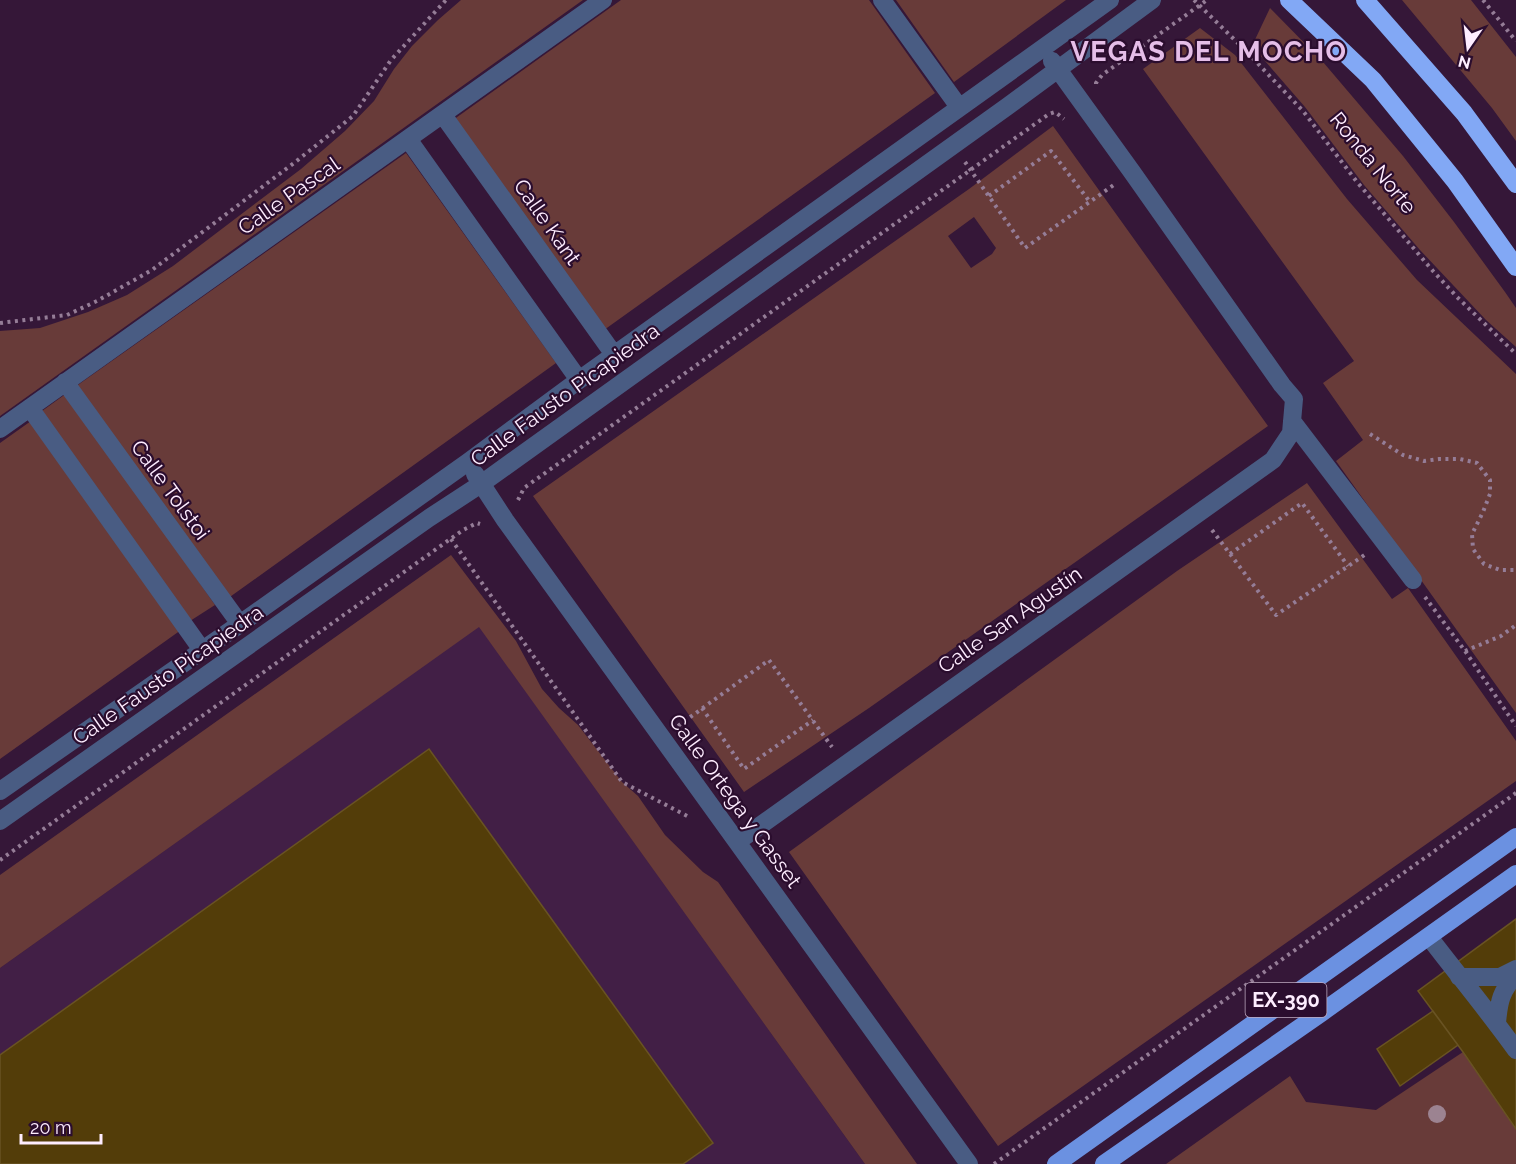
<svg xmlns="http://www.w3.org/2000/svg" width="1516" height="1164" viewBox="0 0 1516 1164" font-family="Raleway,sans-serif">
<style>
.built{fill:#421f46}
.green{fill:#683b39;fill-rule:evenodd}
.building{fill:#533d09;stroke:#695323;stroke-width:1.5}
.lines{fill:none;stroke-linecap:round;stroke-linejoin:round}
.path{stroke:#957d97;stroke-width:4;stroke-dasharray:3 4.5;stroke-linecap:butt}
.street{stroke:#495c83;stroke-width:18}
.primary{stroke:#6b91e1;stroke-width:18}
.highway{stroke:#82a8f5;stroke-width:18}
.tree{fill:#9c8391}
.labels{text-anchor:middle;stroke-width:4.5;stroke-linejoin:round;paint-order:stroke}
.shield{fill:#2b0d2e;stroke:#bfaac0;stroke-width:1.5}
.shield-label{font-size:20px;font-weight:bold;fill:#feedff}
.street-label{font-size:21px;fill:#feedff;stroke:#2b0d2e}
.district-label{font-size:27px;font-weight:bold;letter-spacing:1.5px;fill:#e5bee8;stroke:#2b0d2e}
</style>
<rect width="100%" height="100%" fill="#351738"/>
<path class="built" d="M479 626 865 1164H0V968Z"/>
<path class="green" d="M461 0H583L0 416V331L40 328 88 312 127 295 173 266 301 169 345 131 374 101 394 69 412 46 438 20Z
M621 0H869L935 93 604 330 453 120Z
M896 0H1066L954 82Z
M1402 0H1471L1516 57V141L1492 108Z
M1270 8 1323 62 1403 156 1454 222 1505 292 1516 308V347L1486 320 1420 250 1364 185 1305 107 1252 46Z
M1200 28 1235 55 1347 199 1417 280 1516 374V713L1336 461 1363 440 1323 383 1354 361 1143 69Z
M1053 126 1268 426 869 708 744 792 533 496 969 189ZM974 217 996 248 992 254 971 268 948 236Z
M406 153 556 363 227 599 75 387Z
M67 393 215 605 190 621 42 411Z
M31 421 181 630 0 759V443Z
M1307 483 1392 599 1408 588 1516 741V781L998 1146 789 852 1177 571Z
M451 555 516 641 542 689 559 708 578 725 622 782 638 796 665 835 703 872 718 882 917 1164H865L479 627 0 968V875Z
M1463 1052 1516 1129V1164H1166L1290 1076 1306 1102 1376 1110Z"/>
<path class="building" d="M429 749 713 1143 683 1164H0V1055Z
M1516 919V1129L1463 1052 1418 991Z
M1433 1011 1458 1045 1400 1086 1377 1049Z"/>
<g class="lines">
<path class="path" d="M1194 0 1245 50 1303 111 1357 182 1433 271 1457 297 1516 354
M1483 0 1516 41
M1096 84V83L1102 75 1207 0
M965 162 1025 248 1115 184
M989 196 1051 151 1090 202
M0 323 67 315 97 301 152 270 294 163 353 116 391 60 446 0
M1370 434 1403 455 1424 461 1439 459H1460L1477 463 1490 480V494L1483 512 1472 534 1473 549 1484 564 1500 570H1516
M518 500 524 488 1049 114 1055 112 1064 119
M1212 530 1276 615 1366 554
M451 539 622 782 691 818
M1230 554 1302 503 1348 566
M1425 597 1465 651 1516 726
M1465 651 1501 636 1516 625
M702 708 744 769 813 720
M678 726 769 660 832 747
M0 860 463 530 477 523 480 524
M994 1164 1516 793"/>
<path class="street" d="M882 0 959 107
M443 115 615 356
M408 139 579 380
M65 382 240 624
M30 408 202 650
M1292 421 1413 580
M0 429 603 0
M475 474 505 520 969 1164
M0 791 240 624 468 462 579 380 1110 0
M0 821 429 518 481 484 1008 106 1152 0
M737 842 1273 460 1291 433 1294 399 1282 385 1132 172 1052 61
M1429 937C1458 975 1488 1011 1516 1050
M1459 977H1500L1516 969
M1497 1023C1499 1000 1501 992 1516 974"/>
<path class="primary" d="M1056 1164 1516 837
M1104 1164 1321 1013 1516 874"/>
<path class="highway" d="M1289 0 1373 80 1455 181 1516 267
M1365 0 1464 113 1516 184"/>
</g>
<circle class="tree" cx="1437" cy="1114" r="9"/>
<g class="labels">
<rect class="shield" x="1245.5" y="983" width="81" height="34" rx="4.5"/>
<g class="shield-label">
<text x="1286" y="1007">EX-390</text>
</g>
<g class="street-label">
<text transform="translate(1373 163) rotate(51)" y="7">Ronda Norte</text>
<text transform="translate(289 196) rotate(-35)" y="7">Calle Pascal</text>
<text transform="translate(547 222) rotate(55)" y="7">Calle Kant</text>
<text transform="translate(565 395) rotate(-36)" y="7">Calle Fausto Picapiedra</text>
<text transform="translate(170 490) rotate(54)" y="7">Calle Tolstoi</text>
<text transform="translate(1010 620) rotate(-35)" y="7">Calle San Agustín</text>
<text transform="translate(168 675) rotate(-35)" y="7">Calle Fausto Picapiedra</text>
<text transform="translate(735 801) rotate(54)" y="7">Calle Ortega y Gasset</text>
</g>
<g class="district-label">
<text x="1209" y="61">VEGAS DEL MOCHO</text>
</g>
</g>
<g transform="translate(1468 48) rotate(194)" stroke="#2b0d2e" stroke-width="4.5" paint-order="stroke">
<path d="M0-4.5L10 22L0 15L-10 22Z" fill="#feedff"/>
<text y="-9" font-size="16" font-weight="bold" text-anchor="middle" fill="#feedff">N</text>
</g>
<path d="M21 1134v9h80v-9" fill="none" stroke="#feedff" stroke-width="3"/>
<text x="30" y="1134" font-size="18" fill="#feedff" stroke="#2b0d2e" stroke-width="4.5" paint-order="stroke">20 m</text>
</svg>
